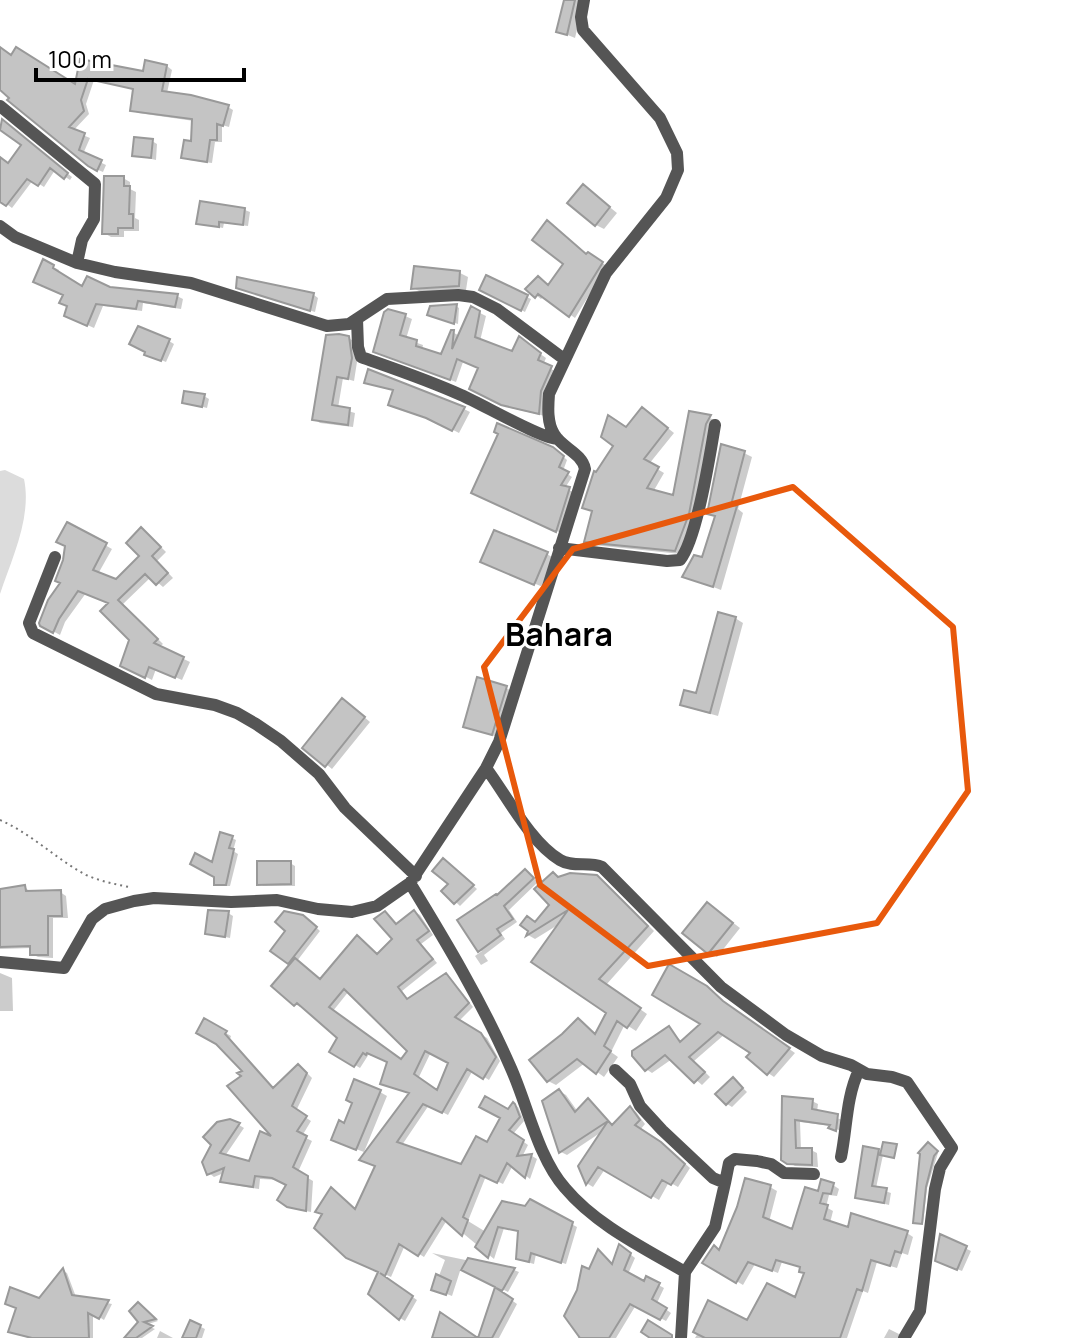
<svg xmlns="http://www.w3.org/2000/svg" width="1065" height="1338" viewBox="0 0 1065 1338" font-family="Manrope,sans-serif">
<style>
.green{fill:#dcdcdc}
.shadow{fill:#0003;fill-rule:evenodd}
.building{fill:#c4c4c4;stroke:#999;stroke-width:2;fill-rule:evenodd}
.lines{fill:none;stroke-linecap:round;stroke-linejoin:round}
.path{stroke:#777;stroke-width:2;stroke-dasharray:2 4;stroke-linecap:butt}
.minor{stroke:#555;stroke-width:12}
.marked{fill:none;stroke:#e8590c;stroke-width:6;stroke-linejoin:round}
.labels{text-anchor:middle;stroke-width:6;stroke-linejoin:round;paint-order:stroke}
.quarter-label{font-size:32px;font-weight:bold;fill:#000;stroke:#fff}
</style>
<rect width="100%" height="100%" fill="#fff"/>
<path class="green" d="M5 470 24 479C32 517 12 558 0 594V471Z"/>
<path class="shadow" d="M567 0H584L575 38 558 31Z
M0 48 12 57 77 87 82 61 144 73 146 62 167 66 172 70 167 93 228 107 233 110 229 127 222 125V142H215L212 163 189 160 184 157 192 143 194 121 138 113 132 110 135 90 94 80 86 104 89 114 73 131 90 138 83 154 106 165 103 172 96 169 0 88Z
M3 122 72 177 70 180 55 170 44 187 33 180 12 208 0 199V158L9 165 24 145 0 128Z
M152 141 157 144 156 160 134 155Z
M123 178 130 182V189L136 192 135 218 139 220V231H124V237H111L104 233Z
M591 192 617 213 604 229 596 225Z
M245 210 250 212 248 226 224 223 223 228 199 223Z
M589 255 607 266 575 318 544 296 541 299 528 289 549 287 565 264Z
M44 262 59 270 58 273 83 288 177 296 183 299 181 309 143 303 142 311 103 306 94 328 72 318 65 295Z
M460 273 468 277 466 290 421 292 413 288Z
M487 278 531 299 525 312 481 289Z
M243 290 314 295 318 298 315 312Z
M456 306 459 308 458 324 433 316Z
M472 309 486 316 480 341 513 353 525 343 546 358 543 365 557 372 545 416 511 408 472 388 480 368 449 353V358L463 362 456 382 382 354 405 316 412 319 406 339 423 345 422 350 442 356 452 332 460 336Z
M348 338 354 341 357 362 354 381 343 378 338 408 355 413 353 427 320 423 314 419Z
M169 341 174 344 166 362 152 356Z
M367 382 464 409 470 412 459 433 434 420 395 391Z
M204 396 209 399 207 408 184 402Z
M649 413 674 433 649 464 664 473 653 492 674 498 691 413 716 420 695 518 681 554 593 545 586 541 594 512 584 508 627 429Z
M558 452 567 460 563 471 572 477 565 488 573 492 561 533 478 495Z
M744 453 752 457 738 509 743 513 721 590 685 576 703 560 716 518 709 513Z
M68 524 112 549 98 574 116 582 142 556 148 534 166 552 157 561 173 578 163 587 151 577 123 604 163 644 159 647 190 662 182 680 156 669 152 680 123 665 131 640 110 604 86 593 65 622 60 635 42 625 62 583Z
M547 554 555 559 543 587 491 566Z
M735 618 743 623 718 716 690 708 682 704 698 696Z
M506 688 514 692 500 738 465 726Z
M349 704 370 722 332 769 305 747Z
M232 838 236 840 233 851 238 854 230 886H220L216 883 213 865Z
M290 863 295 866V886H264L259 884Z
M448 863 477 889 460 906 444 891 451 884Z
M525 871 538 882 509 910 517 922 501 933 505 939 484 955 488 961 481 965 475 956 482 951 480 950 498 897Z
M553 874 561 879 596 877 605 882 654 931 606 985 647 1014 636 1031 625 1024 611 1052 618 1057 604 1077 585 1063 556 1085 548 1081 578 1020 597 1035 608 1013 561 923 535 939 528 935 551 905Z
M25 887 31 893 60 892 66 896 68 918H53V958L38 957 32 954V948L0 949V891Z
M715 909 740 928 717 957 685 933Z
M415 912 420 915 433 935 421 944 437 963 402 991 409 1000 446 976 451 979 473 1007 459 1021 487 1038 500 1061 489 1080 473 1070 448 1115 429 1105 402 1145 462 1166 488 1145 514 1105 518 1107 524 1121 513 1134 528 1145 522 1157 532 1156 537 1159 530 1179 513 1165 503 1184 486 1176 468 1221 486 1232 526 1208 530 1202 577 1227 566 1264 536 1254 534 1264 523 1261 518 1258 520 1232 504 1228 494 1259 447 1220 424 1257 405 1245 391 1277 354 1260 323 1215 332 1189 357 1211 411 1094 383 1084 389 1062 373 1054 371 1056 369 1054 360 1068 332 1051 339 1038 302 1005 300 1007 295 1004 292 964 273 950 308 920 320 931 297 961 326 987 363 941 379 955 394 939 385 914 398 925ZM349 991 410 1051 402 1061 333 1011ZM431 1052 450 1063 438 1093 418 1079Z
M228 913 233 916 230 938 207 933Z
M670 967 714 992 730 1007 795 1053 774 1077 768 1073 753 1053 725 1034 694 1061 710 1077 702 1085 672 1059 652 1073 646 1069 669 1029 682 1042 704 1023Z
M0 973 12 978 13 1011H0Z
M205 1021 231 1036 230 1039 274 1089 304 1070 312 1078 296 1111 311 1121 302 1136 312 1141 298 1172 313 1181 311 1212 295 1209 279 1200 288 1184 280 1180 260 1179 259 1189 228 1184 222 1181 224 1173 214 1177 209 1173 214 1144 239 1125 244 1128 225 1156 250 1163 278 1141 243 1077 245 1071Z
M738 1083 747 1092 732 1107 727 1104Z
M559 1091 566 1095 578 1112 588 1101 614 1126 630 1108 636 1112 645 1124 640 1130 668 1148 690 1168 678 1187 669 1182 659 1200 605 1169 593 1187 588 1184 580 1166 603 1131 567 1155 561 1152 545 1102Z
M380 1092 387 1096 364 1152 340 1143 345 1125Z
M784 1098 812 1101 818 1104 817 1112 843 1120 842 1132 831 1126 800 1122 801 1150H811L817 1153 818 1167 795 1166 783 1159Z
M928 1145 938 1153 927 1188 923 1224 917 1223Z
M896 1146 895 1158 883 1155 876 1188 891 1193 889 1205 858 1197 878 1151 882 1153Z
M833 1185 839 1189 837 1196 829 1195 826 1207 833 1211 830 1223 849 1229 907 1233 913 1237 908 1255 902 1253 897 1268 877 1262 868 1293 863 1291 847 1338H695L698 1333 748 1323 796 1300 806 1274 802 1268 782 1262 778 1273 755 1264 743 1285 705 1262 720 1251 770 1187 777 1191 769 1222 793 1231 819 1193Z
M942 1237 971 1251 962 1271 942 1263Z
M625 1250 635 1258 628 1274 645 1283 647 1279 664 1288 657 1303 671 1313 666 1321 636 1305 616 1338H578L590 1271 614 1266Z
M432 1253 514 1270 519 1272 508 1292 461 1268 452 1296 434 1289 445 1260Z
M63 1271 67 1273 76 1297 112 1304 104 1320 93 1313V1338H29L15 1334Z
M379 1274 417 1300 405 1321 400 1318Z
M496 1289 517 1304 499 1338H480Z
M142 1307 158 1321 145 1325 155 1329 142 1338H127L141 1322Z
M191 1322 205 1329 202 1338H187Z
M889 1329 899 1334 898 1338H884Z
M160 1331 173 1338H157Z"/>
<path class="building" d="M564 0H575L567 35 556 32Z
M0 47 11 55 16 47 75 84 80 59 143 71 145 60 167 65 162 91 191 95 229 105 223 126 217 124V140H210L207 162 181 158 184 140 191 141 192 119 130 111 133 89 88 79 81 100 84 111 69 127 85 133 79 150 102 160 97 171 88 166 7 100 9 98 0 90Z
M2 119 68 173 64 179 50 168 38 186 27 179 6 206 0 202V157L8 163 21 145 0 130Z
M134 137 153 139 151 158 132 156Z
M104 176H124V186H130L129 214H133V228H118V234H102Z
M583 184 610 207 595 226 567 203Z
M200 201 245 208 243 225 219 222V227L196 224Z
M547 220 586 254 588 252 603 262 569 317 538 294 535 298 525 289 538 276 548 285 563 264 532 240Z
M43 259 54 265 53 268 82 286 87 276 110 287 178 294 175 307 138 301 136 309 96 304 87 326 64 316 67 306 59 303 63 295 33 282Z
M414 266 460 271 459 286 411 289Z
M486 275 528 295 521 311 479 290Z
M237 277 314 293 310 311 236 288Z
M457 304 454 324 427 315 430 306Z
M471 306 480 311 475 337 512 351 519 336 541 353 538 360 552 366 541 391 539 414 501 405 469 389 478 368 457 359 450 380 373 352 384 312 388 309 406 314 400 335 417 340 416 346 441 354 451 330H454L452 349Z
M138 326 170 339 161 361 144 355 145 352 129 344Z
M339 334 349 336 352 358 348 379 337 377 332 405 350 408 348 425 312 420 326 335Z
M368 369 465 407 452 431 426 418 388 405 393 390 364 383Z
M184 391 205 394 202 407 182 403Z
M642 407 668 428 644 459 659 467 647 488 673 495 689 411 711 415 706 424 689 514 675 551 584 542 592 511 582 508 594 471 596 472 613 446 601 437 608 415 626 427Z
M497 423 553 447 564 456 559 467 569 472 561 485 570 487 556 532 471 493 498 434 494 432Z
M721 444 745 451 731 505 737 506 713 587 682 577 694 555 702 557 715 516 707 514Z
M67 522 107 543 93 570 116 579 139 556 126 543 141 527 161 547 152 556 168 573 156 585 145 574 118 600 158 639 154 643 184 657 175 678 149 667 145 678 120 666 129 640 100 611 108 603 78 591 59 619 53 633 40 626 39 623 48 600 60 583 55 581 63 560 65 546 56 542Z
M494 530 548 552 534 585 480 562Z
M718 612 736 617 710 713 680 705 684 690 696 693Z
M477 677 507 686 492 735 463 727Z
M342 698 365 717 325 767 302 748Z
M220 832 233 836 229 848 234 849 226 885H214V877L190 864 195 853 212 862Z
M443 858 474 885 454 904 441 891 448 884 432 871Z
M257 861H291V884L257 885Z
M525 869 534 878 504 906 513 919 497 929 501 935 478 952 457 920 496 894 497 895Z
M553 872 558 877 570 873 597 875 648 926 599 979 641 1008 627 1028 617 1021 604 1046 611 1051 596 1074 577 1059 547 1082 529 1060 562 1034 578 1018 595 1034 606 1013 531 962 568 910 526 936 528 931 520 925 527 916 535 922 549 905 534 889Z
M25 885 26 891 61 890 62 916H48V955H30V946L0 947V889Z
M707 902 733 923 708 954 682 933Z
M208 910 229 911 225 937 205 934Z
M414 910 429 931 417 940 433 959 398 987 407 999 446 973 469 1003 455 1017 481 1033 496 1057 483 1079 467 1069 442 1113 423 1104 397 1142 461 1164 476 1136 487 1142 500 1118 479 1107 485 1096 508 1109 513 1102 515 1104 520 1117 509 1130 524 1140 517 1156 532 1154 525 1178 507 1163 497 1183 480 1175 463 1217 468 1220 462 1236 442 1218 418 1256 399 1244 385 1276 380 1273 413 1296 399 1320 368 1294 378 1272 346 1258 314 1228 322 1214 315 1212 331 1187 355 1209 375 1166 359 1160 409 1093 380 1084 387 1062 367 1053 366 1055 363 1053 354 1067 329 1052 337 1038 297 1003 294 1006 271 986 295 958 320 979 357 935 377 954 392 939 374 919 385 911 396 924ZM344 989 407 1051 401 1059 329 1007ZM425 1051 448 1063 437 1090 414 1074Z
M284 911 303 915 317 927 288 964 270 951 285 931 275 922Z
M669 964 707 986 723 1001 790 1048 767 1075 746 1057 750 1053 718 1032 689 1057 705 1072 694 1083 665 1055 645 1071 632 1056V1051L669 1026 680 1042 700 1024 652 995Z
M204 1018 227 1031 225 1034 273 1088 298 1064 307 1073 292 1106 307 1116 297 1131 307 1136 293 1167 308 1176 306 1211 287 1207 277 1200 286 1185 272 1178 255 1176 253 1187 220 1182 224 1168 207 1175 202 1162 211 1145 203 1137 217 1122 230 1119 240 1123 220 1153 249 1161 260 1131 271 1136 227 1086 241 1076 237 1073 242 1071 216 1044 196 1033Z
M733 1077 743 1088 726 1105 715 1094Z
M354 1079 381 1090 356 1150 331 1140 339 1120 344 1123 352 1103 346 1100Z
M559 1089 575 1112 588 1098 612 1125 630 1106 640 1120 635 1125 661 1142 685 1164 671 1185 662 1180 651 1198 598 1167 586 1185 578 1166 608 1121 559 1153 542 1101Z
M782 1096 813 1099 812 1109 838 1114 836 1131 828 1128 830 1125 795 1120 796 1148H812V1165L787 1164 781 1160Z
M883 1142 897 1144 894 1158 880 1155Z
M928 1142 938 1151 934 1156 926 1187 922 1224 913 1223 920 1154 918 1153Z
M863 1146 879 1149 872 1186 887 1188 884 1203 855 1198Z
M745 1178 771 1185 763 1217 792 1229 805 1187 818 1191 821 1179 834 1183 831 1194 823 1193 820 1203 828 1205 824 1219 848 1227 851 1213 908 1231 901 1253 895 1251 890 1266 871 1260 862 1291 857 1289 840 1338H705L693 1332 708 1300 747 1320 767 1283 795 1297 804 1273 799 1272 800 1267 776 1260 772 1271 748 1262 736 1283 702 1263 714 1245 719 1250 737 1207Z
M530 1199 573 1222 561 1263 531 1253 529 1262 516 1259 518 1231 498 1227 488 1258 475 1247 502 1201 525 1206Z
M940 1234 967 1246 957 1270 935 1261Z
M619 1244 631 1253 624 1270 644 1281 646 1276 660 1283 652 1299 667 1308 660 1320 630 1304 609 1338H580L564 1316 577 1290 582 1266 589 1269 598 1249 612 1264Z
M468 1258 515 1268 502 1291 496 1288 513 1299 492 1338H432L440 1312 478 1338 495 1287 461 1270Z
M63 1268 72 1295 109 1300 99 1319 88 1313 89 1338H32L8 1332 16 1308 5 1304 10 1287 39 1298Z
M436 1274 451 1281 446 1295 431 1290Z
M138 1302 156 1319 144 1322 153 1326 136 1338H124L138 1322 129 1311Z
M190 1320 201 1325 196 1338H182Z
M648 1320 672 1335V1338H650L641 1332Z"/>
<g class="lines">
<path class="path" d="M0 820C32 834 56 859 86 875 100 881 114 884 129 887"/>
<path class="minor" d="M584 0 581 17 583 30 660 118 677 153 678 170 666 198 606 273 549 394C548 407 547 423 554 434 562 448 582 453 585 469L499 742 486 768 410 883C446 942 482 1002 510 1066 527 1103 538 1158 565 1188 596 1225 644 1248 685 1272L681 1338
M0 106 95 184 94 219 82 240 77 263
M0 226 15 237 77 263 115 272 191 283 327 326 349 324 387 299 458 295 473 297 497 309 564 359
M357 319 358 347 361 357C395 369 428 380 461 395 482 404 542 439 558 439
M559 548 667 561 680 560C697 539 710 455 715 425
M55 557 29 623 33 633 156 694 215 705 237 713 256 724 281 741 319 774 345 808 416 876
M486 768C507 796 530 842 560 860 573 868 589 861 602 867L721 987 786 1035 822 1056 851 1065 867 1074 892 1077 907 1082 952 1148 940 1168 935 1189 920 1311 904 1338
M0 962 64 968 92 919 105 909 134 901 154 898 231 902 277 900 318 909 352 912 377 906 410 883
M615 1070 630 1084 640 1106 662 1130 713 1178 725 1183 715 1227 685 1272
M841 1157C847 1128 846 1097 859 1070
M725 1183 729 1163 735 1159 757 1161 771 1164 784 1173 814 1174"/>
</g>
<path class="marked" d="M793 487 953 627 968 791 877 923 648 966 540 885 484 667 573 549Z"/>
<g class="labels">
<g class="quarter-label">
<text x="559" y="646">Bahara</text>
</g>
</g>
<path d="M36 68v12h208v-12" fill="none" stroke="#000000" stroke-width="4"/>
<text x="48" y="68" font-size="24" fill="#000000" stroke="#ffffff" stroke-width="6" paint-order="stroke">100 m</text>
</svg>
